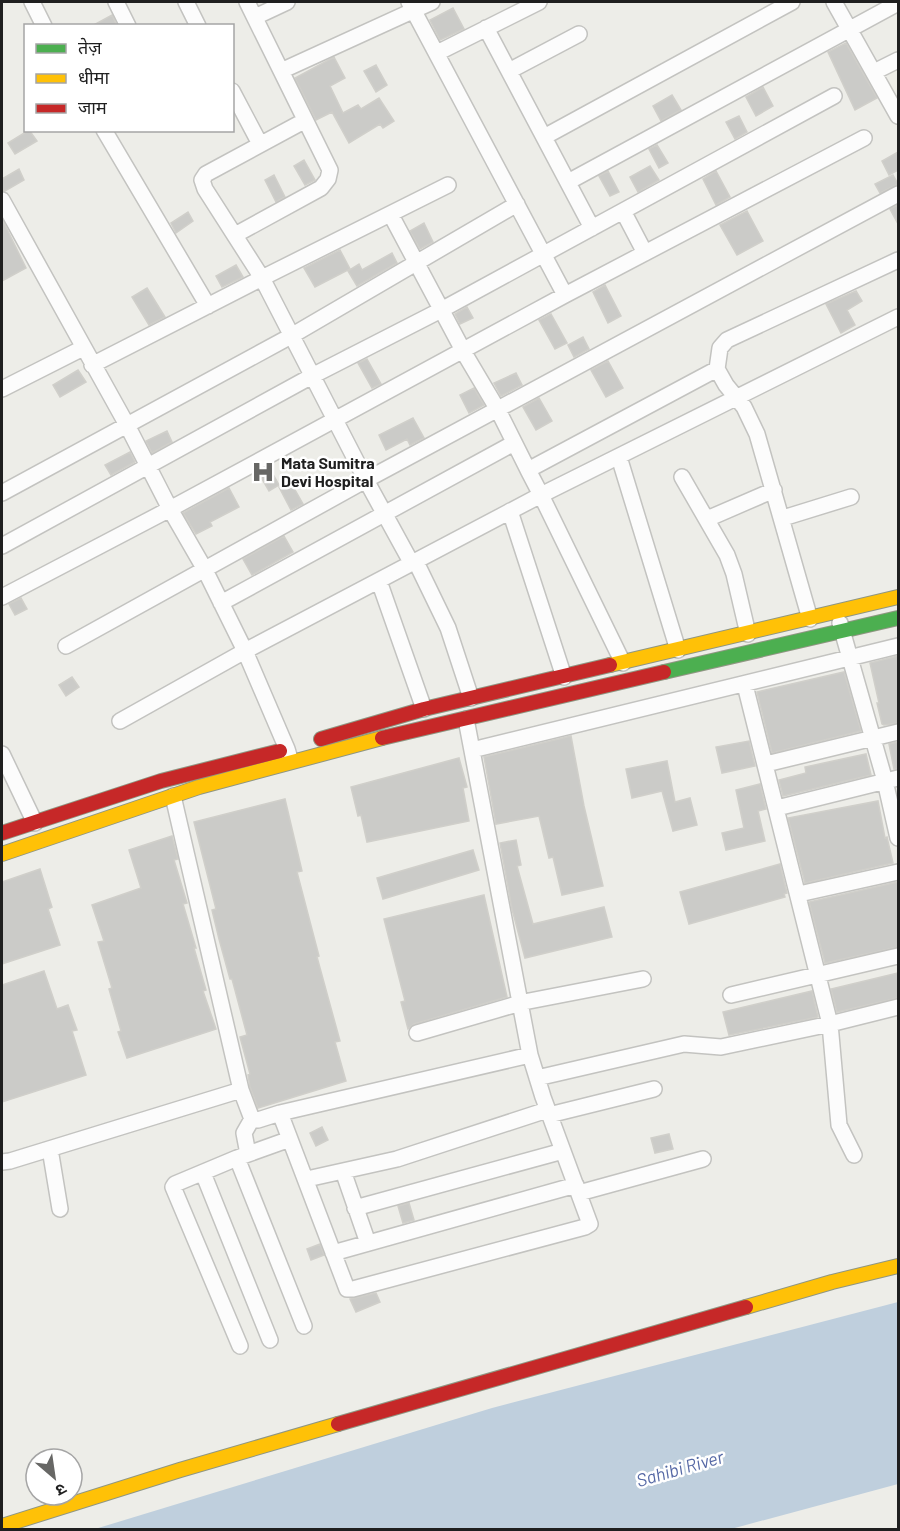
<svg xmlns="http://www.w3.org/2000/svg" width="900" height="1531" viewBox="0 0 900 1531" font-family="Barlow,'Noto Sans Devanagari',sans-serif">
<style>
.water{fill:#bfcfdd}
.building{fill:#cbcbc8;stroke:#d0cfca;stroke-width:1.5}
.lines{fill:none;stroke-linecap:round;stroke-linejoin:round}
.street-casing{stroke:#c3c3c0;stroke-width:18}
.fast-casing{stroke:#8f9682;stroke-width:16}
.slow-casing{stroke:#8f9682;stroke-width:16}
.jam-casing{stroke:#8f9682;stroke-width:16}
.street{stroke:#fcfcfc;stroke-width:15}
.fast{stroke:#4caf50;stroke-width:14}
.slow{stroke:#ffc107;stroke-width:14}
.jam{stroke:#c62828;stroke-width:14}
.labels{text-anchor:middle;stroke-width:5;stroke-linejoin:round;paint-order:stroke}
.poi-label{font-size:16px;font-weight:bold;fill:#1f1f1f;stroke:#fff;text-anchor:start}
.water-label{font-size:18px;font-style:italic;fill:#5568a5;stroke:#fff}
</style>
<rect width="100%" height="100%" fill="#edede8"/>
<path class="water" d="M898 1302V1484L731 1529H95L492 1408Z"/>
<path class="building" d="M453 8 464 29 440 40 430 20Z
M112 15 117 26H92Z
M846 43 877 98 855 110 828 52Z
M334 57 345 78 330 86 343 113 358 105 361 109 379 98 394 121 383 128 380 124 349 143 332 112 316 120 295 78Z
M376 65 387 85 376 92 364 71Z
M763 87 773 106 756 116 746 97Z
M672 95 681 110 661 121 653 106Z
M739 116 747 132 735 139 726 122Z
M29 130 37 141 15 154 8 143Z
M657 145 668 163 659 168 649 149Z
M898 152V170L889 175 882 161Z
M304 160 315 180 305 185 294 166Z
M650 166 659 180 638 192 630 177Z
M19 169 24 180 5 191 2 190V179Z
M608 171 619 192 610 196 599 176Z
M716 171 730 197 716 205 703 179Z
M274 175 285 197 276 202 265 180Z
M893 175 898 184 880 193 875 184Z
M898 205V224L890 209Z
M747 211 763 241 737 255 720 225Z
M188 212 193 221 176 233 171 223Z
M2 219 26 268 2 281Z
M424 223 433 242 420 249 410 231Z
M340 250 350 269 315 287 304 268Z
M392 253 397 263 357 286 348 271 359 264 362 270Z
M236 265 243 277 222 287 216 276Z
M605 285 621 316 608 323 593 292Z
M147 288 165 317 149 325 132 297Z
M856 291 862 301 847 310 855 325 841 333 826 304Z
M467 307 473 318 460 324 455 314Z
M551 314 567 343 555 349 539 320Z
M583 337 589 349 574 357 568 345Z
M367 359 381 384 372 388 358 363Z
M608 361 623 388 606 397 591 370Z
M78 370 86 382 60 397 53 385Z
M516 373 522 385 501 396 494 383Z
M474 388 484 405 469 413 460 395Z
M539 398 552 421 536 430 523 407Z
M413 418 424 438 410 445 407 439 386 450 379 435Z
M167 431 172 442 152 453 146 441Z
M130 452 135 462 111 475 105 465Z
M269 467 279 485 269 491 258 472Z
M290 481 303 504 291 510 279 487Z
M229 488 239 507 210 522 212 526 196 534 183 513Z
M284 536 293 552 252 575 243 559Z
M21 598 27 609 15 615 9 604Z
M898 656V723L884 725 882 724 877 703H879L870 663Z
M844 672 861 731 772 753 757 692Z
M72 677 79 687 66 696 59 685Z
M571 736 584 806 603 886 562 895 553 857 549 858 539 816 496 824 484 757Z
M749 741 755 766 722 773 716 747Z
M898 742V769H894L889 744Z
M866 754 871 775 783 796 779 780 806 773 805 767Z
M459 758 467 787 463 788 469 821 367 842 361 815 358 816 351 787Z
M667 761 675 802 690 798 697 825 673 831 662 791 632 798 626 769Z
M760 784 766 809 758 811 765 841 726 850 722 833 744 828 736 790Z
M285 799 302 871 297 872 319 956 317 957 340 1041 335 1042 346 1081 258 1108 250 1087 248 1075 250 1074 240 1037 247 1035 232 979H230L219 939 212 910 216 909 194 822Z
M878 801 885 838 887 837 893 863 805 883 788 818Z
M172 836 178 859 174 860 187 903 183 904 196 948H194L206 990 203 991 216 1029 127 1058 118 1032 121 1031 109 989 112 988 98 942 104 941 92 905 141 888 129 850Z
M516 840 521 865 517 866 533 924 604 907 612 937 525 958 512 909 500 843Z
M473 850 479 870 383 899 377 878Z
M780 864 787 893 784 894 785 897 689 924 680 892Z
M40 869 52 907 48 909 60 945 2 964V882Z
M898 882V947L825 963 809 902Z
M484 895 507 997 414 1024 408 1029 401 1002 405 1001 384 919Z
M44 971 57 1009 68 1005 77 1030 72 1031 86 1075 2 1102V985Z
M898 973V998L837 1012 831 989Z
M812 991 818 1017 729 1035 723 1012Z
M322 1127 328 1140 316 1146 310 1133Z
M669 1134 673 1149 655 1153 651 1138Z
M409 1203 414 1220 403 1223 398 1206Z
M320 1244 324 1255 311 1260 307 1249Z
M376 1293 380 1302 356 1312 350 1299Z"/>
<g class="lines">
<g class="street-casing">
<path id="street" d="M32 2 44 26
M116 2 128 26
M186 2 198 26
M409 2 565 295
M834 2 898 116
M255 17 287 2
M486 28 592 228
M437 53 539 2
M281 71 432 2
M509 71 579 34
M874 72 898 60
M232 91 260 144
M104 130 208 306
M544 137 792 2
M568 182 898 3
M448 185 262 278 366 480 898 194
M2 200 127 425 170 509 204 568 245 651 287 749 290 759
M623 211 645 253
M391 215 466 356 498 410 528 470
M235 235 321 188 328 179 330 170 247 2
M92 365 262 278 205 189 202 180 206 174 304 121
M717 369 528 470 541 495 898 317
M2 389 83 348
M619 457 678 650
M682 477 727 555 734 574 748 634
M2 493 291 336 517 204
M510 511 564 677
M783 518 851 497
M707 519 774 490
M2 546 312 376 443 309 834 96
M416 562 448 628 471 698
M379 581 424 709
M2 597 170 509 565 295 864 138
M221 603 514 443
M810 619 757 434 744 407 726 385 717 369 720 348 727 340 898 260
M840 623 885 781 898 838
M66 646 366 480 412 564
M745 685 830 1024 839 1125 854 1155
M466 719 530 1055 543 1097 590 1224 585 1227 353 1289H347L280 1113 530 1055
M120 721 245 651 541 495 623 663
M472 750 898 646
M2 754 35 823
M766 764 898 732
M173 796 241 1090 252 1119 258 1120 280 1113
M777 808 898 778
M799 894 898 872
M731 995 898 956
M417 1033 524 1002 643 979
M537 1078 684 1044 721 1047 830 1024 898 1007
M549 1115 654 1089
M50 1149 60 1209
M248 1154 244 1133 252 1119
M237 1158 304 1326
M2 1162 10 1161 241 1090
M343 1171 368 1243
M203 1173 270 1340
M307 1179 397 1159 547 1110
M579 1193 703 1159
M355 1208 563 1151
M333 1253 576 1185
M240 1346 173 1187 175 1184 237 1158 290 1139"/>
</g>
<g class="fast-casing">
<path id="fast" d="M664 672 898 618"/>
</g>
<g class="slow-casing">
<path id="slow" d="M610 665 898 597
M2 854 199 787 382 738
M746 1307 832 1282 898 1266
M2 1526 180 1470 338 1424"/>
</g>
<g class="jam-casing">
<path id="jam" d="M382 738 664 672
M321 739 424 709 610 665
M2 833 161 781 280 751
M338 1424 746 1307"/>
</g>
<use href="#street" class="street"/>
<use href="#fast" class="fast"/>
<use href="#slow" class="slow"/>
<use href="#jam" class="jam"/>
</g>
<defs>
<g id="hospital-bare" transform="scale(1.8)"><path d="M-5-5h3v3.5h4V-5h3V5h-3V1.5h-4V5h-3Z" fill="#676765" stroke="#fff" stroke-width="2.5" paint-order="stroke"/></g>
</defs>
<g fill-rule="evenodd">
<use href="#hospital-bare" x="263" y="472"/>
</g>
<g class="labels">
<g class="poi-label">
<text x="281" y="469">Mata Sumitra<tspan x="281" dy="18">Devi Hospital</tspan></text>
</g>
<g class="water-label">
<text transform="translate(680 1469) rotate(-16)" y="6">Sahibi River</text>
</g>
</g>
<rect width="900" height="1531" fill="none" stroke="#1f1f1f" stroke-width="6"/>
<rect x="24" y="24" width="210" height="108" fill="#ffffff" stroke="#a5a5a5" stroke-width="1.5"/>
<rect x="36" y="44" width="30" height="9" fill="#4caf50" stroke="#a5a5a5" stroke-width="1.5"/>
<text x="78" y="54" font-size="18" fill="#1f1f1f">तेज़</text>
<rect x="36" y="74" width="30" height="9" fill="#ffc107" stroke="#a5a5a5" stroke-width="1.5"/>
<text x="78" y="84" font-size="18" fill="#1f1f1f">धीमा</text>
<rect x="36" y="104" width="30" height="9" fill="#c62828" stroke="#a5a5a5" stroke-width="1.5"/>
<text x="78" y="114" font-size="18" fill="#1f1f1f">जाम</text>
<g transform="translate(54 1477) rotate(151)"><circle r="28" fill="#ffffff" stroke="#a5a5a5" stroke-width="1.5"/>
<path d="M0-4.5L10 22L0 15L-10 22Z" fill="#676765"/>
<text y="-9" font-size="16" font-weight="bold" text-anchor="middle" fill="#1f1f1f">उ</text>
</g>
</svg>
